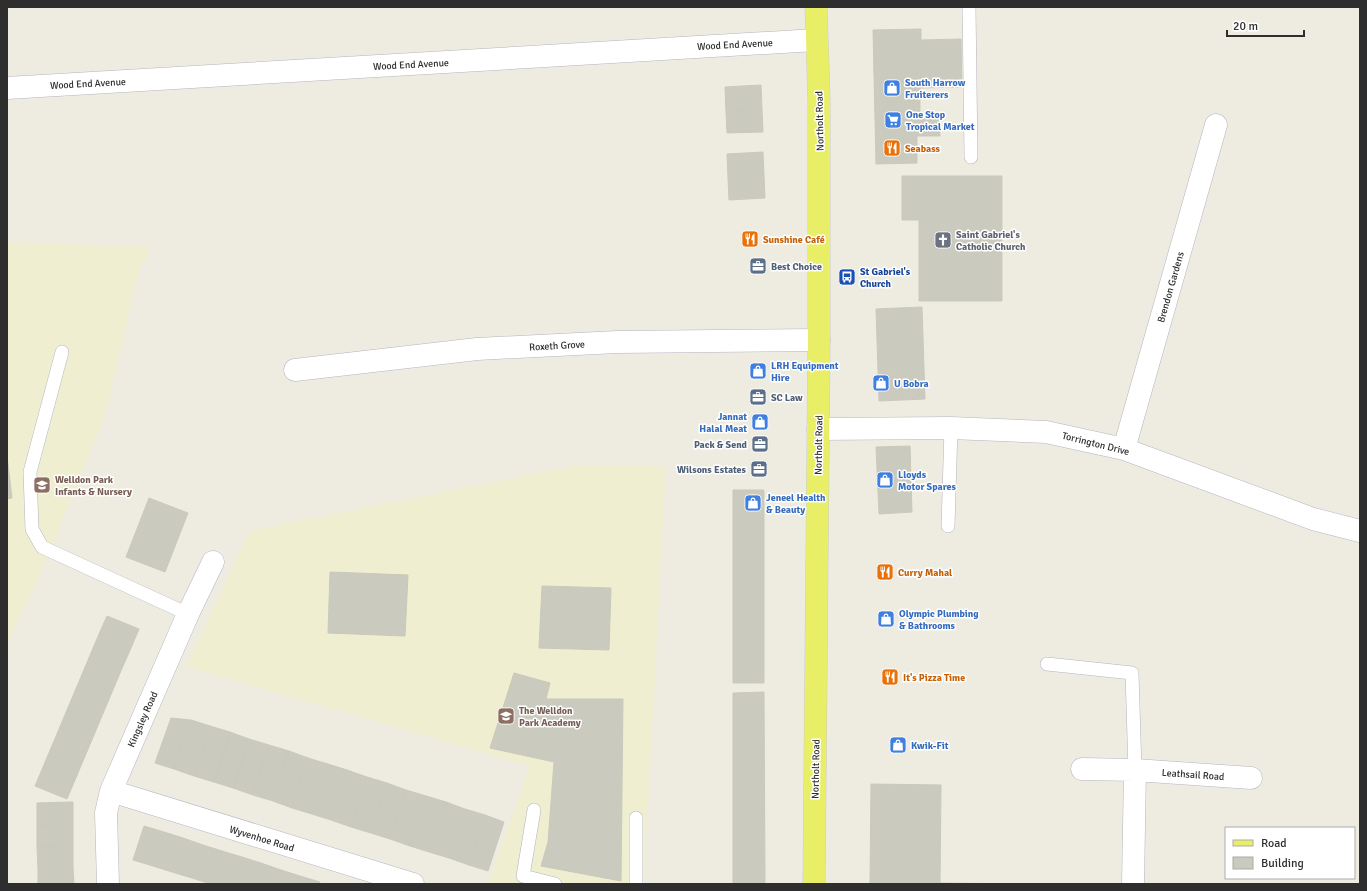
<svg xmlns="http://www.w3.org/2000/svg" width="1367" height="891" viewBox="0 0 1367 891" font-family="Signika,sans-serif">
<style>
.education{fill:#efeed1}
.building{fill:#cacabf;stroke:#cac9ba}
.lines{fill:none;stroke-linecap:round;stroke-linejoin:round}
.service-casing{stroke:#b5b4c0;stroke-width:14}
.minor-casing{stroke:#b5b4c0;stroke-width:23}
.primary-casing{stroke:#cdcdcd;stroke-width:23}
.service{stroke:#fff;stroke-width:13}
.minor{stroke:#fff;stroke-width:22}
.primary{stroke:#e8ef66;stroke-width:22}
.labels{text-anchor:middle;stroke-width:3;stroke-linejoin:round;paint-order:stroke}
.street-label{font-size:10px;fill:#2e2e2e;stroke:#fff}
.shop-label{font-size:10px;font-weight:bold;fill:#366cbe;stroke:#fff;text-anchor:start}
.food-label{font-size:10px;font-weight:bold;fill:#c56008;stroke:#fff;text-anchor:start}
.worship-label{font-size:10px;font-weight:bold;fill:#5b616d;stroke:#fff;text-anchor:start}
.service-label{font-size:10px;font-weight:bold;fill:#4e5e75;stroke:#fff;text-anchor:start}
.transit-label{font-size:10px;font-weight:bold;fill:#164399;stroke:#fff;text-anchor:start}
.education-label{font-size:10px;font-weight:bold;fill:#785e54;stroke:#fff;text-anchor:start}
</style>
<rect width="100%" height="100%" fill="#eeece1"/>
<path class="education" d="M7 242 152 247 138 274 106 413 48 557 7 645Z
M573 466H666L644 884H493L488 883 530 766 186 667 249 531Z"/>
<path class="building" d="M921 29V40L961 39 962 87 920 88V117L939 116 940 136H917V163L876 164 873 30Z
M761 85 762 109 726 112 725 87Z
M762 109 763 132 727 133 726 112Z
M763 152 764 176 728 178 727 154Z
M764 176 765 198 729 200 728 178Z
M902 176H1002V301H919V220H902Z
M922 307 925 399 879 401 876 309Z
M910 446 912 512 879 514 876 447Z
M7 456 12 498 7 499Z
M733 490H764V683H733Z
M149 498 188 513 165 572 126 557Z
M330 572 408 575 405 636 328 633Z
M542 586 611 588 609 650 539 648Z
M107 616 139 629 131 648 99 634Z
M99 634 131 648 123 666 91 653Z
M91 653 123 666 115 685 83 672Z
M83 672 115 685 107 704 75 691Z
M514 673 550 683 546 699H623L621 881 541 866 548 842 554 762 490 748Z
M75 691 107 704 99 723 67 710Z
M764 692 765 884H733V693Z
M67 710 99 723 91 742 59 729Z
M171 718 191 720 174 769 155 763Z
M191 720 210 726 194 776 174 769Z
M210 726 230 732 214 782 194 776Z
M59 729 91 742 83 761 51 748Z
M230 732 249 739 233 788 214 782Z
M249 739 269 745 253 795 233 788Z
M269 745 289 751 273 801 253 795Z
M51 748 83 761 75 780 43 767Z
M289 751 308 758 292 808 273 801Z
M308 758 328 764 312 814 292 808Z
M328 764 347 770 331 820 312 814Z
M43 767 75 780 67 799 35 786Z
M347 770 367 777 351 827 331 820Z
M367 777 387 783 371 833 351 827Z
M387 783 406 790 390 839 371 833Z
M871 784 941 785 940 883 1031 884H870Z
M406 790 426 796 410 846 390 839Z
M426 796 446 802 429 852 410 846Z
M73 802V824L37 825V803Z
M446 802 465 809 449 858 429 852Z
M465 809 485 815 469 865 449 858Z
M485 815 504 822 488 871 469 865Z
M73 824V846L37 847V825Z
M144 826 164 832 153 866 133 860Z
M164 832 183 838 172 872 153 866Z
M183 838 203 845 192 878 172 872Z
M203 845 222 851 211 884 192 878Z
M73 846V868L38 869 37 847Z
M222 851 242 857 233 884H211Z
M242 857 261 863 255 884H233Z
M261 863 281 870 276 884H255Z
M73 868 74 884H38V869Z
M281 870 300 876 298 884H276Z
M300 876 320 882 319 884H298Z"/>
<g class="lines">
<g class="service-casing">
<path id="service" d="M969 7 971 157
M62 352 30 472 32 529 42 547 188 614
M948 526 951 428
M1047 664 1132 673 1135 770
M534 810 523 876 555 884
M636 884V818"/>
</g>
<g class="minor-casing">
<path id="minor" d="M7 88 816 40
M295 370 477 349 617 342 819 340
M818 429 951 428 1046 432 1124 449 1313 519 1360 531
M1124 449 1216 125
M1082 769 1135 770 1251 778
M111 791 413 884
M108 884 106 813 111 791 188 614 213 562
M1133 884 1135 770"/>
</g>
<g class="primary-casing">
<path id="primary" d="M814 884 819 340V101L816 7"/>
</g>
<use href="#service" class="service"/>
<use href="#minor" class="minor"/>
<use href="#primary" class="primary"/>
</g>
<defs>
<g id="shop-square" transform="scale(0.9)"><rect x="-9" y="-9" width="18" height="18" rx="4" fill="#3f7fe0" stroke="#fff"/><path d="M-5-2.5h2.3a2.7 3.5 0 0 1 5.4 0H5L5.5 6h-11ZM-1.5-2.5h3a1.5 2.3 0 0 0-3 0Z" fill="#fff"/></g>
<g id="supermarket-square" transform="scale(0.9)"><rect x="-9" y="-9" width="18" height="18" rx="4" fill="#3f7fe0" stroke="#fff"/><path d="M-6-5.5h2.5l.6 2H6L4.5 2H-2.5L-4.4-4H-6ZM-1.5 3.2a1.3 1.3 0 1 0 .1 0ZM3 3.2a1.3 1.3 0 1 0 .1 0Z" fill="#fff"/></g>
<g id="restaurant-square" transform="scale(0.9)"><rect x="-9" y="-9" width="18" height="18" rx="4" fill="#e8710a" stroke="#fff"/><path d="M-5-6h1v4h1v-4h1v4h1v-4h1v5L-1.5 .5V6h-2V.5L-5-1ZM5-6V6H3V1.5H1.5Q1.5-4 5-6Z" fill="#fff"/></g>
<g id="church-square" transform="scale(0.9)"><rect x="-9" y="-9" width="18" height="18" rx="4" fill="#6b7280" stroke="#fff"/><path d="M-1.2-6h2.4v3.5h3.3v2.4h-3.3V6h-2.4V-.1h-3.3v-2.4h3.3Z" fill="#fff"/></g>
<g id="office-square" transform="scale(0.9)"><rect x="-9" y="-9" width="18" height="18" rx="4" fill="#5c6f8a" stroke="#fff"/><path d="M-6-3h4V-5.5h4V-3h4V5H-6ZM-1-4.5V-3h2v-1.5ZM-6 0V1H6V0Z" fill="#fff"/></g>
<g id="bus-square" transform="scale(0.9)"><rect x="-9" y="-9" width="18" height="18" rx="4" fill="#1a4fb4" stroke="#fff"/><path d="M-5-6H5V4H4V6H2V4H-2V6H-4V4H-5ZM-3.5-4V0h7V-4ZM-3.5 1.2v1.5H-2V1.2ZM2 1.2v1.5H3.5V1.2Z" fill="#fff"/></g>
<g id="school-square" transform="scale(0.9)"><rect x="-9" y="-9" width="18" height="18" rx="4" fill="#8d6e63" stroke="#fff"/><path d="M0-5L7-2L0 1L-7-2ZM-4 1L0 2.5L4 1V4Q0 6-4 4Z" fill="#fff"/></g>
</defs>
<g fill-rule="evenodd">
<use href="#shop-square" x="892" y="88"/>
<use href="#supermarket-square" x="893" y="120"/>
<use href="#restaurant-square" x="892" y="148"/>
<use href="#restaurant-square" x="750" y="239"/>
<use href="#church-square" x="943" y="240"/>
<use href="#office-square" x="758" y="266"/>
<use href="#bus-square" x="847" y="277"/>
<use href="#shop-square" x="758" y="371"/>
<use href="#shop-square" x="881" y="383"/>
<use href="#office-square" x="758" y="397"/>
<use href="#shop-square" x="760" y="422"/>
<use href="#office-square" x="760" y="444"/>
<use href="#office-square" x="759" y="469"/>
<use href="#shop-square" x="885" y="480"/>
<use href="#school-square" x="42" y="485"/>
<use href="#shop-square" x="753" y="503"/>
<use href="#restaurant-square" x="885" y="572"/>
<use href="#shop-square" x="886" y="619"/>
<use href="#restaurant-square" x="890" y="677"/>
<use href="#school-square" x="506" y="716"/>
<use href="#shop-square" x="898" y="745"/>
</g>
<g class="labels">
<g class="street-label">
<text transform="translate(735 44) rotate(-3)" y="4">Wood End Avenue</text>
<text transform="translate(411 64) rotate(-3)" y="4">Wood End Avenue</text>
<text transform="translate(88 83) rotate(-3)" y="4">Wood End Avenue</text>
<text transform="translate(819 121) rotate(-91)" y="4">Northolt Road</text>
<text transform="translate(1170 287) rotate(-74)" y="4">Brendon Gardens</text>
<text transform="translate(557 345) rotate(-3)" y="4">Roxeth Grove</text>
<text transform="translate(1096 443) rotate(14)" y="4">Torrington Drive</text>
<text transform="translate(818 445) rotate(-89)" y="4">Northolt Road</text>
<text transform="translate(142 719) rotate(-66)" y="4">Kingsley Road</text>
<text transform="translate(815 769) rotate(-89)" y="4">Northolt Road</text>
<text transform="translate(1193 774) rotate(4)" y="4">Leathsail Road</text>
<text transform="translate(262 838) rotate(17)" y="4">Wyvenhoe Road</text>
</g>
<g class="shop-label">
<text x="905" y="86">South Harrow<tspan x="905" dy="12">Fruiterers</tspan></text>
<text x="906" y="118">One Stop<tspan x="906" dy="12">Tropical Market</tspan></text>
<text x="771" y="369">LRH Equipment<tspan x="771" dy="12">Hire</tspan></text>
<text x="894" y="387">U Bobra</text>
<text x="747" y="420" text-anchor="end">Jannat<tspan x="747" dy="12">Halal Meat</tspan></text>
<text x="898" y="478">Lloyds<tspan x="898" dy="12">Motor Spares</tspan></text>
<text x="766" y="501">Jeneel Health<tspan x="766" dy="12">&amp; Beauty</tspan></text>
<text x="899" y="617">Olympic Plumbing<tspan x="899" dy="12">&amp; Bathrooms</tspan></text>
<text x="911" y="749">Kwik-Fit</text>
</g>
<g class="food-label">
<text x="905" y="152">Seabass</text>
<text x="763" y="243">Sunshine Café</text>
<text x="898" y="576">Curry Mahal</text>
<text x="903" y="681">It's Pizza Time</text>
</g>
<g class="worship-label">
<text x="956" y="238">Saint Gabriel's<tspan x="956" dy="12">Catholic Church</tspan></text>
</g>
<g class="service-label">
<text x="771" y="270">Best Choice</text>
<text x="771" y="401">SC Law</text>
<text x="747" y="448" text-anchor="end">Pack &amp; Send</text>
<text x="746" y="473" text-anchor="end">Wilsons Estates</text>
</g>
<g class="transit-label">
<text x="860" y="275">St Gabriel's<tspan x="860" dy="12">Church</tspan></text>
</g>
<g class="education-label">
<text x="55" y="483">Welldon Park<tspan x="55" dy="12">Infants &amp; Nursery</tspan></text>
<text x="519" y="714">The Welldon<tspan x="519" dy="12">Park Academy</tspan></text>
</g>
</g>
<rect width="1367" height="891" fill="none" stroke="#2e2e2e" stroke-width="16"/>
<rect x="1225" y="827" width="130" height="52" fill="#ffffff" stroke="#ababab"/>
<rect x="1233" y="840" width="20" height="6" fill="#e8ef66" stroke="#ababab"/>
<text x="1261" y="847" font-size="12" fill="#2e2e2e">Road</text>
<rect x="1233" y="857" width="20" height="12" fill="#cacabf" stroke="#ababab"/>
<text x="1261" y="867" font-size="12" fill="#2e2e2e">Building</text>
<path d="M1227 30v6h77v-6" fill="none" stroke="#2e2e2e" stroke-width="2"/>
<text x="1233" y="30" font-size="12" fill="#2e2e2e" stroke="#ffffff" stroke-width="3" paint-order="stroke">20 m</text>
</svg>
